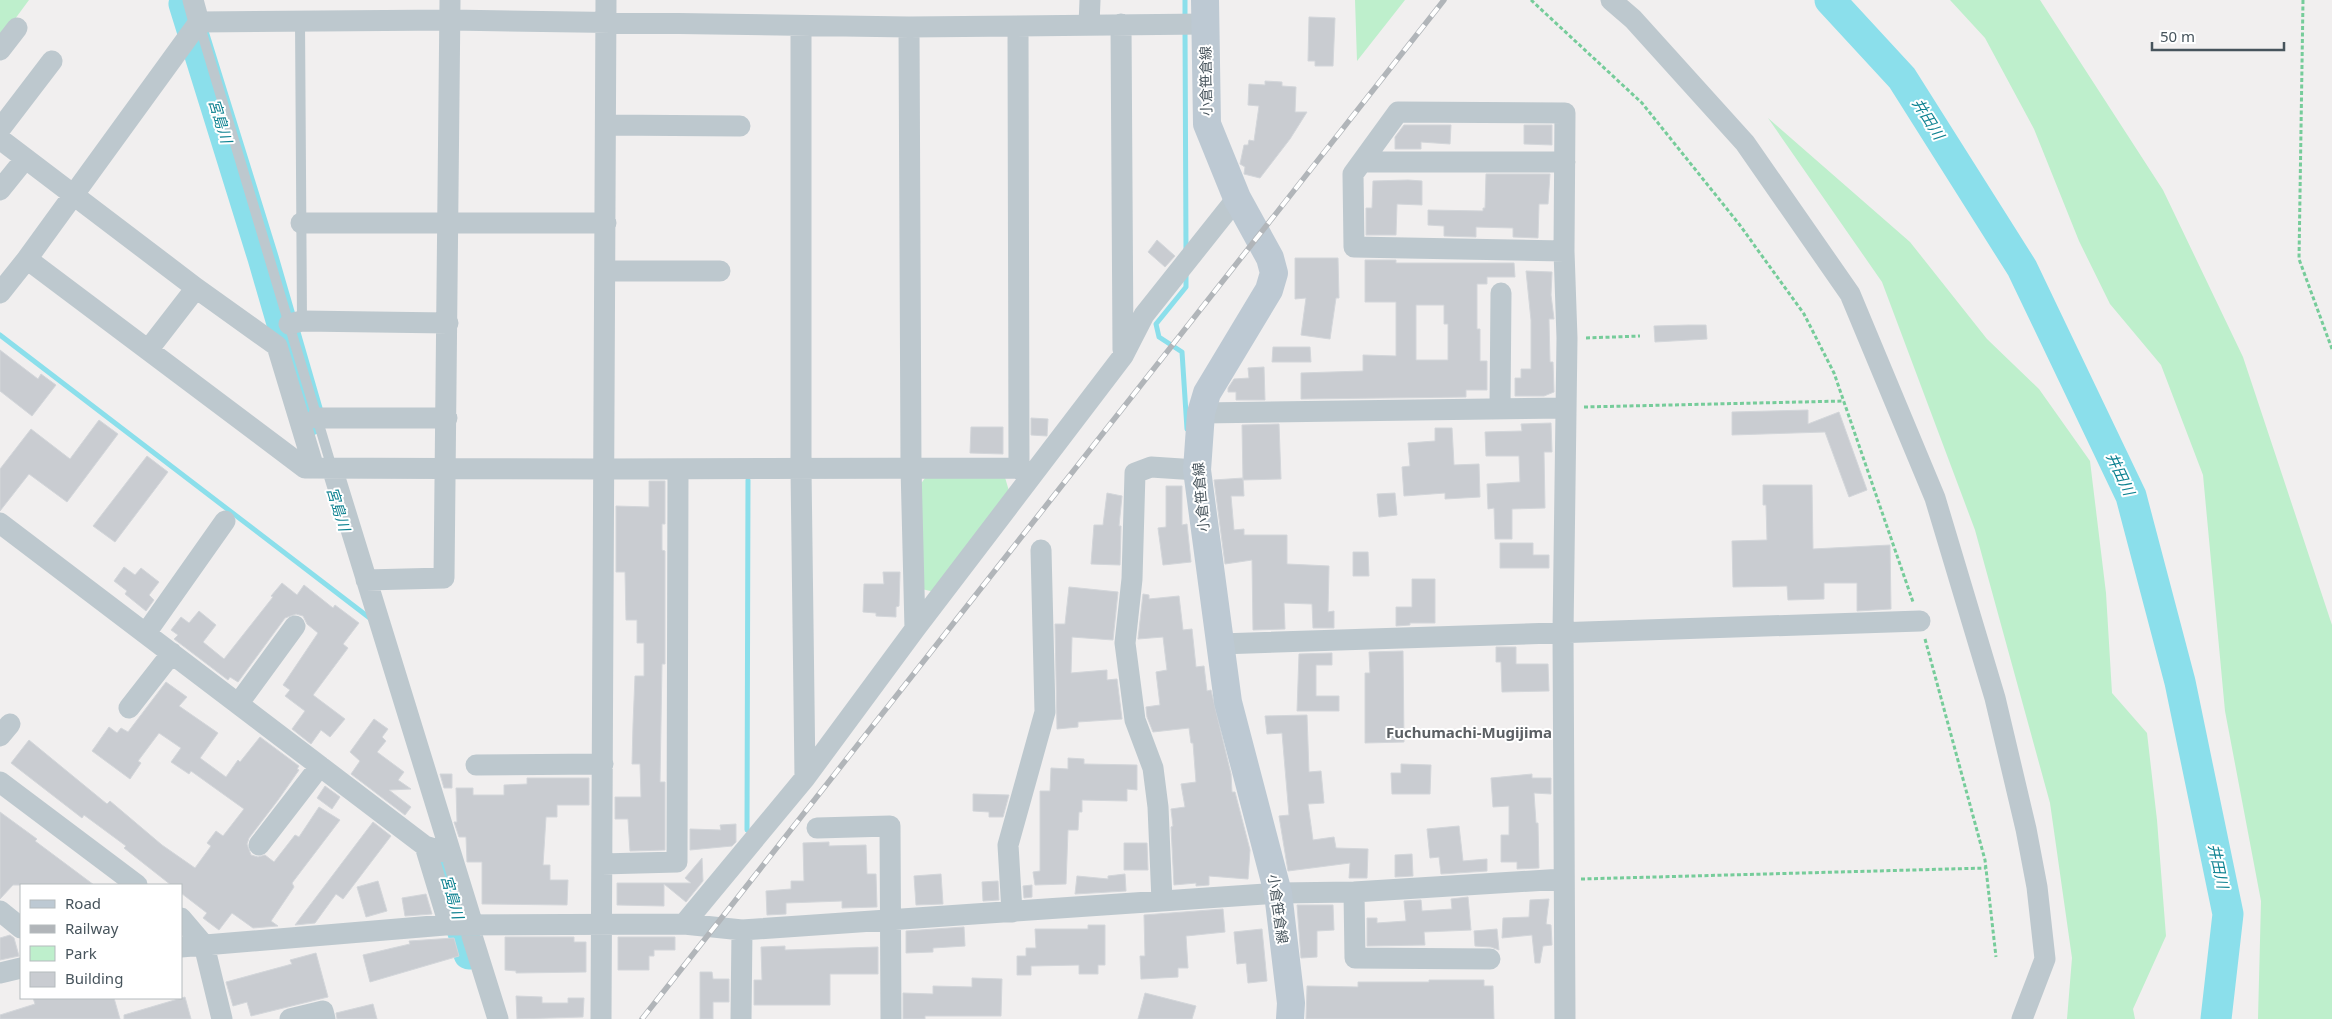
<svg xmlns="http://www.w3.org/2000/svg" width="2332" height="1019" viewBox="0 0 2332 1019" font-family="'Noto Sans','Noto Sans JP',sans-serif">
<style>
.green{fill:#beefcc}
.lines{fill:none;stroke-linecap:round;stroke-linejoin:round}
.stream{stroke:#8bdfeb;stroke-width:5}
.river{stroke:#8bdfeb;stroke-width:31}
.building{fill:#c9ccd1;stroke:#d3d6da;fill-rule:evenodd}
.path{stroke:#76cc9a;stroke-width:3;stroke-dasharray:4 2.5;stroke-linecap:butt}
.lane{stroke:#bdc8ce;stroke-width:10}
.street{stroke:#bdc8ce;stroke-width:21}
.secondary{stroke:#bdc9d3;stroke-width:28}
.rail-casing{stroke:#b1b5b9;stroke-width:5.5}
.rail{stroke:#fff;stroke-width:4;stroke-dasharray:11;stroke-linecap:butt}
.labels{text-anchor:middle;stroke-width:4;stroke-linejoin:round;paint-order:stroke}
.street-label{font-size:14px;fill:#47545c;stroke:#fff}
.water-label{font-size:15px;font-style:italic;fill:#0e8291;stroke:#fff}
.neighbourhood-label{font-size:15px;font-weight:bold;fill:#5b6064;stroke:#fff}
</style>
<rect width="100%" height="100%" fill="#f1efef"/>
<path class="green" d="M0 0H29L1 38 0 37Z
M1355 0H1405L1357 61Z
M1950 0H2040L2163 190 2243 357 2332 625V1019H2258L2261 901 2225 711 2203 475 2161 365 2110 304 2079 241 2034 129 1985 38Z
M1768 118 1910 242 1987 339 2039 389 2090 461 2106 593 2112 693 2147 733 2157 820 2166 936 2133 1009 2135 1019H2067L2072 958 2050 803 1975 530 1882 282Z
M928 474H1004L1009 491 934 592 918 588 917 489Z"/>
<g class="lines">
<path class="stream" d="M1185 0V19
M1185 28 1186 252
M1186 273V287L1156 324 1159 337 1182 352 1187 429
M0 335 371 619
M747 830 748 480"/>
<path class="river" d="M1830 0 1902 78 2022 268 2131 496 2180 682 2228 914 2216 1019
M184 4 263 258 310 420
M443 860 469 954"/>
</g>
<path class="building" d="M1309 17 1335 18 1333 66H1315V61H1308Z
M1265 81 1282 82V86L1296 87 1295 112H1307L1290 139 1260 178 1244 174 1245 167 1240 164 1244 145H1248L1249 140 1254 141 1259 106 1248 105 1249 84 1265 85Z
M1404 125H1451L1450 144 1421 142V149H1395V137Z
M1524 125H1552V145L1524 144Z
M1486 174H1550L1548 204H1539L1538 238 1513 237V228L1476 227V237L1444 236V226L1428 225V210L1483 211V208H1485Z
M1408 180 1422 181V205L1397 204 1396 235H1366V208H1372L1373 181Z
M1157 240 1175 256 1165 267 1148 252Z
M1295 258H1338L1339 298H1336L1330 339 1301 335 1306 298 1295 299Z
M1365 260H1396V263H1514L1515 277H1487V284H1477V329H1480V361H1487V390H1466V397L1301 399V373L1363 371V355L1396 356V302H1365ZM1416 305H1444V324H1448V360H1416Z
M1526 271 1552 272 1551 295 1554 319H1549L1550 362H1553L1554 392 1544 396H1515V378H1521V369H1531V320Z
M1689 325H1706L1707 339 1655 342 1654 326Z
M1273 347H1310L1311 362H1272Z
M0 350 38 379 41 374 56 385 32 416 0 391Z
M1264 367 1265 400H1236V392H1228V388L1234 379 1249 378 1248 368Z
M1808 410V424L1839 412 1867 490 1849 497 1825 432 1732 435V412Z
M1031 418 1048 419 1047 436 1031 435Z
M99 420 118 434 67 502 29 474 0 511V469L31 429 70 459Z
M1551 423 1552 452H1544L1545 508 1512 509V539H1495L1494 508 1488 509 1487 484 1520 482 1519 456H1486L1485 432 1522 431 1521 424Z
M1279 424 1281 479 1243 480 1242 425Z
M971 427H1003V454L970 453Z
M1435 428H1452L1454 465 1479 464 1480 497 1445 499V493L1404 496 1402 467 1410 466 1408 443 1435 441Z
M147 456 168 472 115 542 93 526Z
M1243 478 1244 496H1231L1234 530 1244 529V535H1287V564L1329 566 1328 612 1334 611V628H1313L1312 604 1284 603 1285 629 1253 630 1252 560 1225 564 1214 480Z
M649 481H665V524H662V550L665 551V664H662L660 782H665V850L630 851 628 819H615V797H641L640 764H632L633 725 635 676H644V643H637V620H626L625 572H616V506L649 507Z
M1763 485H1812L1813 549 1890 545 1891 609 1857 611V583H1824V599L1788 600 1787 586 1733 587 1732 541 1767 540 1766 505H1763Z
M1166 486H1182V525L1187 524 1191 562 1163 565 1158 528 1166 527Z
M1107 493 1122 496 1119 526H1121L1120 565 1091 564 1094 525H1103Z
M1395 493 1397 515 1379 517 1377 494Z
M1500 543H1533V555H1549V568H1500Z
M1353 552H1368L1369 576H1353Z
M124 567 135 575 141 568 159 582 149 595 154 600 146 611 125 594 127 591 114 581Z
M883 572H900L899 606 896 607V617L876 616V613L863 612 864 584H884Z
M1412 579H1435V623H1410V625L1396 626V607H1412Z
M282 583 297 595 304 585 333 608 335 605 359 623 343 644 348 648 313 695 345 719 330 737 321 730 311 744 292 729 305 711 285 696 290 690 283 685 318 633 307 624 303 616 296 614 285 618 238 682 230 677 228 680 174 639 178 635 171 630 181 617 189 623 199 611 216 625 203 642 224 659 273 597 271 596Z
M1069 587 1118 592 1113 640 1072 637 1071 673 1107 670V680L1117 679 1122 719 1078 722V727L1057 729 1055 624H1065Z
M1143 594 1149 595V599L1179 596 1183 630 1192 629 1196 667 1204 666 1207 691 1211 690 1231 774 1232 792H1235L1250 850 1248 879 1209 876V885L1196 886V883L1174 885 1171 827 1173 826 1171 809 1185 807 1181 784 1196 782 1193 743H1191L1189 728 1153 732 1147 717 1146 707 1160 705 1156 672 1167 670 1163 637 1138 639Z
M1496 647H1516V664H1548L1549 691 1502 692 1501 662H1496Z
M1403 651 1404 742 1365 743V673H1370L1369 652Z
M1332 653V665H1316V696H1339V711H1297L1299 654Z
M166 682 187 697 179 706 218 733 200 758 226 777 238 760 240 762 260 737 299 766 297 769 299 770 278 800 249 838 247 844 251 855 258 857 265 855 274 862 295 835 299 837 319 807 340 820 292 883 294 887 271 921 278 926 253 928 232 913 219 930 203 918 207 913 181 893V885H171L124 848 126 846 84 815 82 818 11 763 29 740 107 804 110 801 162 845 195 868 211 846 207 843 216 831 223 836 244 809 191 771 189 774 171 762 181 748 159 733 138 761 141 763 130 779 92 751 109 727 117 733 121 728 128 732Z
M1307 715 1309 772 1321 771 1324 803 1308 804 1313 840 1334 837 1336 848 1368 849 1367 878H1349L1350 863 1288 871 1279 816 1289 815 1282 733 1267 734 1265 716Z
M374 719 388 729 382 737 386 741 377 752 404 772 398 780 411 789 389 790 411 807 405 815 351 774 360 761 350 752Z
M1068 758 1084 759V764L1137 765V790L1127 789V801L1082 800V812H1079L1078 830H1068L1066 884 1035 885 1033 872 1040 871V791H1050L1051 768 1068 769Z
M1401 764 1431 765 1430 794H1392L1391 773H1401Z
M440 774H452V788H444Z
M1532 774V778H1551V794L1534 793 1536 823H1538L1539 868 1517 869V862H1501V835H1509V806L1493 807 1491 778Z
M527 778H589V805H557V817H546L543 865H550V880H568L567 905 482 904V862H467L466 837H459L454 822H457L456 788H473V795H504V785L527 784Z
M325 786 340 797 332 809 317 798Z
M973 794 1009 795 1003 817H989V812L973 811Z
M0 812 37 839 35 841 94 885H13L0 899Z
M373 822 391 836 343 899 336 894 315 923 295 925Z
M736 824V842L732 846 690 850V829L721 830 720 825Z
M1459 826 1463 861 1487 859V871L1441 874 1439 857 1430 858 1427 829Z
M829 842V846L866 845 867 874H876L877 907 842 908V901L786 903V914L767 915 766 891 791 889V881H804L803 843Z
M1124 843H1147L1148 870H1124Z
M1412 854 1413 876 1395 877V855Z
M702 858 703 881 686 902 664 884V906L617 905V883H691L685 878Z
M941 874 943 904 916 905 914 876Z
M1125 874 1126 891 1075 894 1077 876 1108 879V876Z
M378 881 387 911 366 917 357 887Z
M998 881 999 900 983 901 982 882Z
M1032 885V897L1024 898 1023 886Z
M426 894 432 914 405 916 402 898Z
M1468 897 1471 930 1424 932 1425 945 1367 946V918H1377V923L1406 921 1404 901 1421 900 1422 911 1452 909 1451 899Z
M1549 899 1546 924 1551 925 1552 945 1543 946 1540 963H1535L1532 935 1502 938 1503 918 1529 917 1530 900Z
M1297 905H1333L1334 930 1317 931V957L1301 958Z
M1223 909 1225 932 1186 936 1188 968H1178V977L1141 979 1140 956H1145L1144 915Z
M1088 925H1105V965H1098V974H1079V965L1031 966V975H1017V956H1026V948H1036L1035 929H1088Z
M964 927 965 946 933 948V952L906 953V931Z
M1262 929 1267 981 1248 983 1246 963 1237 964 1234 932Z
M1497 929 1499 950 1491 947 1475 946 1474 931Z
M10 935 14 938 19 956 0 960V938Z
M505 937H574V942H586V972L516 973V971L505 970Z
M618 937H675V950H654V956H649V970H618Z
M454 938 459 956 370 982 363 955 410 944 409 941Z
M785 946V950L878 947V974H830V1005H754V980H762L761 947Z
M316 953 328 997 251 1016 247 1002 233 1006 226 982 292 964 290 960Z
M700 972H712L713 979H729V1002H713V1019H700Z
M972 978 1002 979 1001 1016H925V1019H903V993L933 994V986L972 987Z
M1429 980H1484V986H1493L1494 1019H1306L1307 986 1358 987V982H1429Z
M1145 993 1196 1006 1192 1019H1138Z
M516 996 542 997V1003H568V998H584L583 1017 517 1019Z
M185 997 191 1019H124V1015Z
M33 998H114L120 1019H0V1015L35 1004Z
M373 1004 377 1019H337L336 1013Z"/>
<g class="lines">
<path class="path" d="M1531 0 1642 103 1739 224 1804 314 1834 373 1913 602
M2303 0 2299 259 2332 349
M1586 338 1640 336
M1584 407 1844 401
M1925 639 1985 860 1996 957
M1581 879 1986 868"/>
<path class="lane" d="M300 21 302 321
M199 23 332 468"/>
<path class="street" d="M193 0 199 22
M1611 0 1633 19 1745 143 1850 294 1935 498 1995 698 2026 829 2037 887 2045 959 2022 1019
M1121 24 1123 350
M1089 25 1090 0
M801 26V469L805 778
M909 27 911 467 915 629
M1018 27 1019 468 1029 478
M0 50 17 28
M606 125 740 126
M0 129 52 61
M0 139 196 288
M1362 162H1565
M0 190 25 159
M301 223H606
M1564 251 1354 247 1353 174 1398 112 1565 113 1564 251 1567 338 1563 633 1565 1019
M27 259 305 468 605 469 1019 468
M605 271H720
M0 293 27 259 199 22 450 20 909 27 1205 24
M289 324 302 321 448 323
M148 350 196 288 277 346 314 468
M1500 409 1501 293
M1201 413 1566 408
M317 418H447
M332 468 473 925 472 936 498 1019
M0 523 425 846 451 854
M366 580 444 578 450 0
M146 633 225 521
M1220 644 1920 621
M238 704 295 626
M129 708 172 653
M0 736 10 724
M476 765 603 764
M0 782 137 885
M817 828 890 826 891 1019
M259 845 320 766
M425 846 449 925
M602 864 677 862 678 469
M1354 892 1355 958 1490 959
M1162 901 1158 807 1153 768 1135 720 1125 643 1132 579 1135 473 1151 467 1197 470
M0 911 21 928
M1012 912 1008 845 1045 712 1041 550
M181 918 204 945 222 1019
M684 924 805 778 915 629 1123 356 1144 315 1237 198
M181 947 445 925 684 924 742 930 1278 893 1354 892 1563 879
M0 973 21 968
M290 1019 323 1011 325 1019
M601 1019 606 0
M741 1019 742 930"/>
<path class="secondary" d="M1205 0 1207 124 1237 198 1270 258 1274 273 1269 290 1207 393 1201 413 1197 470 1228 702 1278 893 1291 1003 1290 1019"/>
<g class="rail-casing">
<path id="rail" d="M642 1019 1444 0"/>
</g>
<use href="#rail" class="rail"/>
</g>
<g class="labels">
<g class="street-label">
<text transform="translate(1206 81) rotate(-91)" y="5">小倉笹倉線</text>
<text transform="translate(1201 497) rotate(-95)" y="5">小倉笹倉線</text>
<text transform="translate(1278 909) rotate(82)" y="5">小倉笹倉線</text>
</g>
<g class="water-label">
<text transform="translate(1928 119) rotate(58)" y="5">井田川</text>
<text transform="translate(220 121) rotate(73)" y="5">宮島川</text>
<text transform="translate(2120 474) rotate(65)" y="5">井田川</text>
<text transform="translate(338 509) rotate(73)" y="5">宮島川</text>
<text transform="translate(2218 866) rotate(78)" y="5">井田川</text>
<text transform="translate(452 897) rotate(74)" y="5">宮島川</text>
</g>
<g class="neighbourhood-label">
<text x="1469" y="738">Fuchumachi-Mugijima</text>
</g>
</g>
<rect x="20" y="884" width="162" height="115" fill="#ffffff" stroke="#b5bbbe"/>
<rect x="30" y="900" width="25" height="8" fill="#bdc9d3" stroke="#b5bbbe"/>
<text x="65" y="909" font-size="15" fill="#47545c">Road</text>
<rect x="30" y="925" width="25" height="8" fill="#b1b5b9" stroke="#b5bbbe"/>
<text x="65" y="934" font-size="15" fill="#47545c">Railway</text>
<rect x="30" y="946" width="25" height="15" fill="#beefcc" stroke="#b5bbbe"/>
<text x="65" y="959" font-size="15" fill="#47545c">Park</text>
<rect x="30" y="972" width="25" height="15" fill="#c9ccd1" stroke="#b5bbbe"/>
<text x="65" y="984" font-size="15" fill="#47545c">Building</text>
<path d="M2152 42v8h132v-8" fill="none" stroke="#47545c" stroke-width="2.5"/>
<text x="2160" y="42" font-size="15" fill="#47545c" stroke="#ffffff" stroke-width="4" paint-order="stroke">50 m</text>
</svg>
